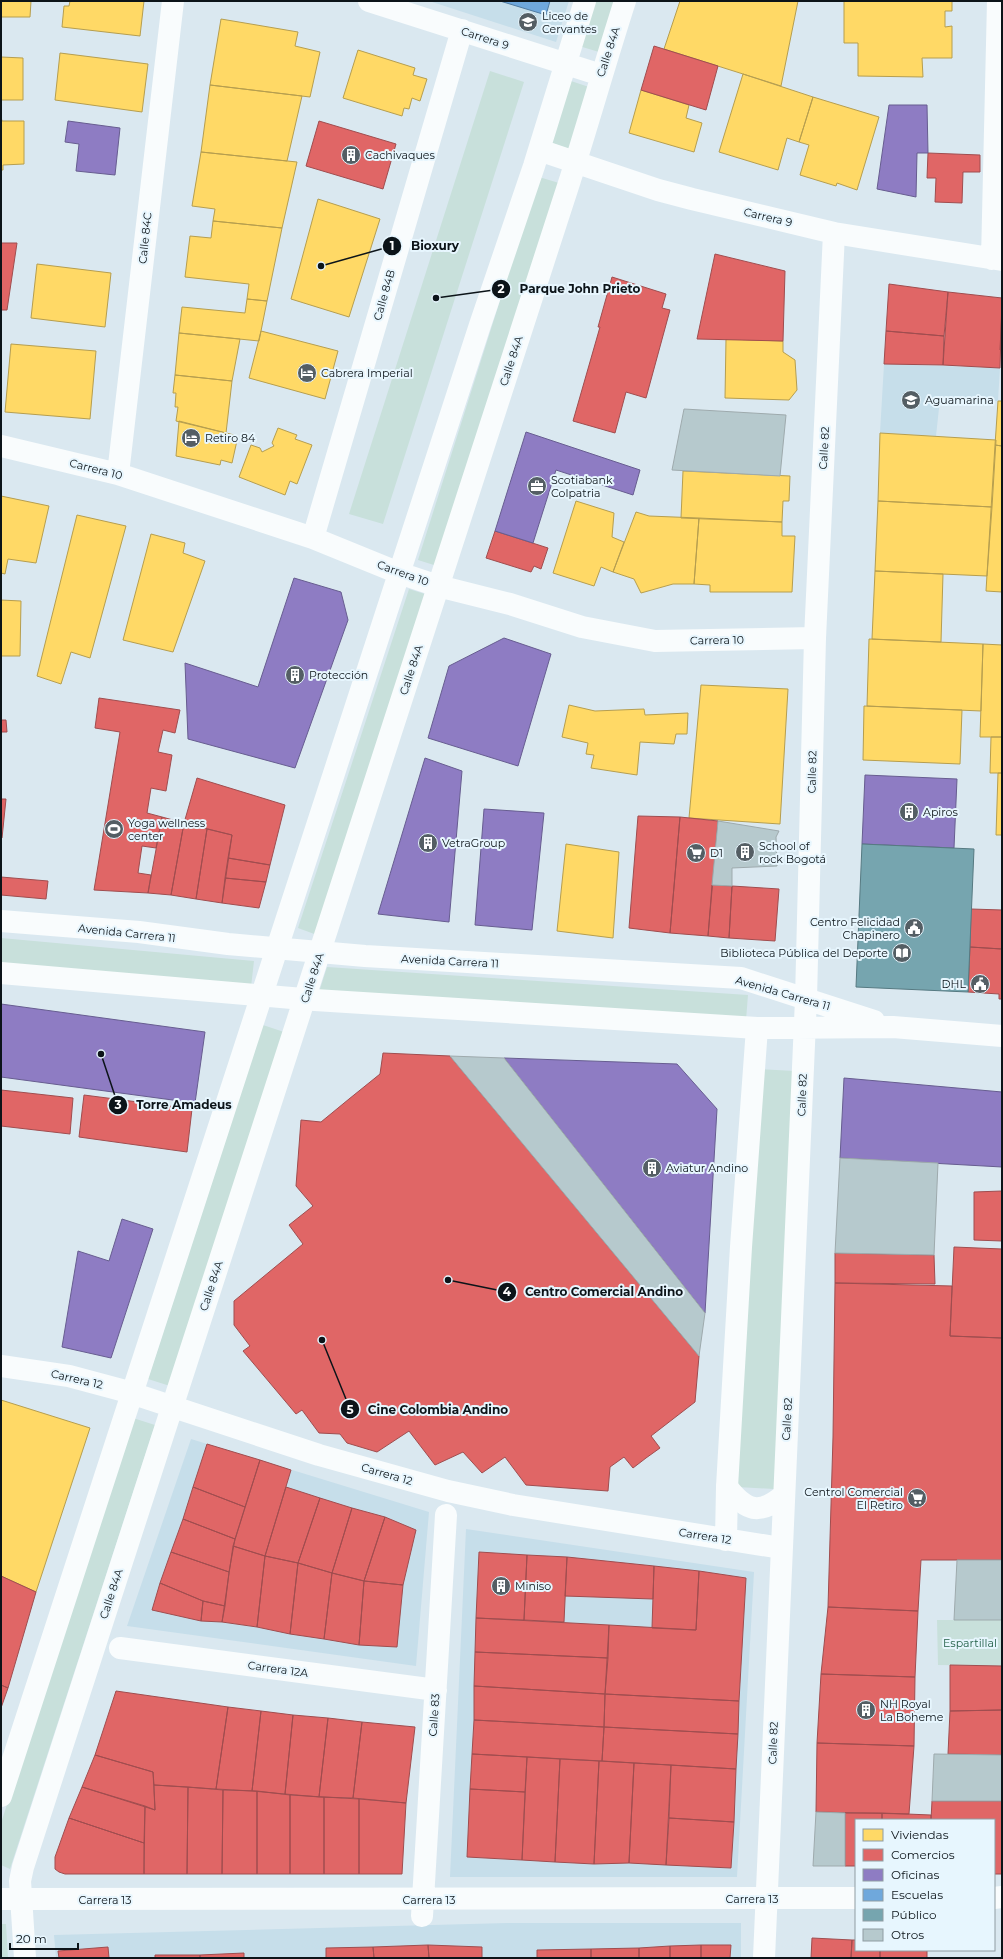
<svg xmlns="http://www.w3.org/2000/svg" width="1003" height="1959" viewBox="0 0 1003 1959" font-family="Montserrat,sans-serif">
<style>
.built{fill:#c6deea}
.green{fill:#c8e0db}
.homes{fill:#ffd966;stroke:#b69e4f}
.shops{fill:#e06666;stroke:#a04d4f}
.offices{fill:#8e7cc3;stroke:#675d90}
.schools{fill:#6fa8dc;stroke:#517ca2}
.public{fill:#76a5af;stroke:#567a82}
.building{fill:#b6c9cd;stroke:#9eaaad}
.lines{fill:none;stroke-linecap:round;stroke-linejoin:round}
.minor{stroke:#f9fcfd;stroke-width:22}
.major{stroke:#f9fcfd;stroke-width:22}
.labels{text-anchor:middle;stroke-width:4;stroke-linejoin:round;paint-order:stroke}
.poi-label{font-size:11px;fill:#0c1419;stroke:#e7f6fe;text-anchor:start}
.street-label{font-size:11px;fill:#0c1419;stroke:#e7f6fe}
.park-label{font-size:11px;fill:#1f5d44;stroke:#e7f6fe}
.leader{fill:none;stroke:#0c1419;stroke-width:1.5}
.callout-dot{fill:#0c1419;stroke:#e7f6fe;stroke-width:1.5}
.mark-label{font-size:12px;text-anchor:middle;font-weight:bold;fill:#fff}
.callout-label{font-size:12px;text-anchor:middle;font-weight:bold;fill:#0c1419;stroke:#e7f6fe;stroke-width:4;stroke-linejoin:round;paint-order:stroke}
</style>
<rect width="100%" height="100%" fill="#dae8f0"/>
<path class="built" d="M429 1H569L556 42Z
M884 364 1000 368 998 401 940 399 936 436 880 433Z
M191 1439 429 1512 416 1666 127 1626Z
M466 1529 754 1572 737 1877H450Z
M507 1923H741V1958H56L54 1935Z"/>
<path class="green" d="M593 1H615L599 52 579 46Z
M490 71 524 82 383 524 349 514Z
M571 81 589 87 569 149 552 143Z
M539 177 559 183 437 566 418 560Z
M409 589 428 595 317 935 298 928Z
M1 938 254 961 251 987 1 964Z
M327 967 748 995 746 1020 319 992Z
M263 1025 284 1032 170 1386 148 1379Z
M758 1069 795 1071 774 1489 737 1487Z
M133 1418 155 1425 10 1869 1 1865V1823Z
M937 1620H1002V1666L938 1665Z
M1 1924H6L8 1958H1Z"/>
<path class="homes" d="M1 1H31L30 17H1Z
M70 1H144L140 36 62 27 64 6H69Z
M680 1H798L781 86 664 49Z
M844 1H952V11H945V27L952 26V58H922L923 77 858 76V43H844Z
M221 19 298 32 295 46 320 52 310 97 210 85Z
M358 50 415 68 413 75 427 79 420 101 412 98 409 109 404 108 402 116 343 98Z
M60 53 148 64 142 112 55 100Z
M1 57 23 58V100H1Z
M743 74 813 97 799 142 787 138 778 170 719 152Z
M210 85 302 96 287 161 201 152Z
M641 90 689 105 686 118 702 123 694 152 629 133Z
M813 97 879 117 857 190 837 183 836 186 800 175 809 145 799 142Z
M1 117 2 121H24V164L3 165V170H1Z
M201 152 297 162 282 228 213 221 215 209 192 206Z
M318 199 380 219 349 317 291 299Z
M213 221 282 228 267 301 247 299 249 284 185 277 190 236 211 238Z
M37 264 111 273 105 327 31 318Z
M247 299 267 301 259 341 179 333 182 307 245 313Z
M261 331 338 351 325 399 249 378Z
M179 333 240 339 232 381 175 375Z
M726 339 783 341V352L795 360 797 390 789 400 725 398Z
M11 344 96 351 90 419 5 412Z
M175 375 232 381 226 433 176 421 178 407H175L176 393H173Z
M998 401H1002V446L995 445Z
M179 421 238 436 232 463 221 460 220 465 176 456Z
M278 428 297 435 295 439 312 445 297 484 290 481 285 495 239 477 251 445 260 448 262 452 274 446 272 443Z
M880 433 996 440 992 507 878 501Z
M995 445 1002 446V592L986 591Z
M683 471 790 476 789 501H783L782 522 681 518Z
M1 496 49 506 36 563 8 559 5 574 1 573Z
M576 501 614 513 612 537 624 542 613 572 601 567 594 586 553 573Z
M878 501 992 507 987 576 875 571Z
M636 512 649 516 699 518 694 584H673L641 593 634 579 613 572Z
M77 515 126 526 90 658 71 652 61 684 37 676Z
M699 518 782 522V536H795L792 592H710V585L694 584Z
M151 534 185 543 183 553 205 561 173 652 123 640Z
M875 571 943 574 941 642 872 639Z
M1 600 21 601 20 656H1Z
M869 639 983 644 981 711 867 706Z
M983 644 1002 645V737H980Z
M701 685 788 689 780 824 689 818Z
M569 705 595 711 644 709 645 715 688 713 687 734H676L674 744 640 742 637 775 591 768 594 755 586 754 588 743 562 737Z
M864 706 962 710 960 764 863 760Z
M991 737H1002V773H990Z
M998 773H1002V835H996Z
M566 844 619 852 613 938 557 931Z
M1 1400 90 1428 36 1592 1 1576Z"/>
<path class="shops" d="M654 46 718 66 706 110 641 90Z
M319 121 396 144 383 189 306 166Z
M928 153 980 155V172H963L962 203 935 202 936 178H927Z
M1 243H17L7 310H1Z
M715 254 785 271 783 341 697 339Z
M612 277 666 294 662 308 670 310 646 398 626 392 615 433 573 421 600 327H598Z
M889 284 948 292 944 336 886 331Z
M948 292 1002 298 1000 368 943 365Z
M1002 308V350H1000Z
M886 331 944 336 943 365 884 364Z
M495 531 548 548 541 569 534 566 531 572 486 558Z
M99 698 180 710 175 733 163 730 158 752 172 755 166 791 151 788 147 813 162 817 156 848 142 846 138 873 151 875 148 893 94 890 120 732 95 728Z
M1 720H6L7 732H1Z
M197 778 285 805 270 865 228 858 232 835 184 823Z
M1 799H6L2 838H1Z
M638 816 680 817 670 933 629 928Z
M162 817 184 823 171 895 148 893Z
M680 817 718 821 708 936 670 933Z
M184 823 207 829 196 899 171 895Z
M207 829 232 835 222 903 196 899Z
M228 858 270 865 266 882 225 878Z
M1 877 48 881 46 899 1 895Z
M225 878 266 882 259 908 222 903Z
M712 885 732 886 729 938 708 936Z
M732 886 779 889 775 941 729 938Z
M971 909 1002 910V949L970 947Z
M970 947 1002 949V999H999V994L968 992Z
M383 1053 450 1056 699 1356 695 1402 651 1436 660 1448 646 1458 633 1468 624 1457 610 1467 608 1491 526 1485 505 1457 482 1473 463 1452 435 1465 409 1431 377 1452 347 1443 340 1434 319 1433 302 1410 296 1414 243 1351 250 1346 234 1325V1301L303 1244 289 1225 313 1206 296 1186 301 1120 321 1122 349 1099 380 1074Z
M1 1090 73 1098 70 1134 1 1126Z
M84 1095 192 1109 187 1152 79 1137Z
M1002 1191V1241L974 1240V1192Z
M954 1247 1002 1249V1338L950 1336Z
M835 1253 934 1255 935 1284 835 1283Z
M835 1283 952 1286 950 1336 1002 1338V1560H921L918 1611 828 1607 833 1437Z
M207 1444 260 1460 245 1507 193 1487Z
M260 1460 291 1470 265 1556 233 1546Z
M193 1487 245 1507 235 1539 183 1519Z
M286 1487 320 1498 298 1563 265 1556Z
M320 1498 352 1508 332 1573 298 1563Z
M352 1508 385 1517 364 1581 332 1573Z
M385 1517 416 1530 403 1585 364 1581Z
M183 1519 235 1539 229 1572 171 1552Z
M233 1546 265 1556 257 1627 222 1622Z
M171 1552 229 1572 225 1606 203 1601 160 1583Z
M479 1552 527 1555 524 1620 476 1618Z
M527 1555 567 1557 564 1622 524 1620Z
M265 1556 298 1563 290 1634 257 1627Z
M567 1557 654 1566 653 1599 565 1596Z
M298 1563 332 1573 324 1639 290 1634Z
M654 1566 699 1571 696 1630 652 1628Z
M699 1571 746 1578 739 1701 605 1694 609 1625 696 1630Z
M332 1573 364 1581 359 1645 324 1639Z
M1 1576 36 1592 8 1688 1 1685Z
M364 1581 403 1585 397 1647 359 1645Z
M160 1583 203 1601 201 1621 152 1610Z
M203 1601 225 1606 222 1622 201 1621Z
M828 1607 918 1611 915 1677 821 1674Z
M476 1618 609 1625 608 1658 475 1652Z
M475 1652 608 1658 605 1694 474 1686Z
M950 1665 1002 1666V1710L950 1711Z
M821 1674 915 1677 914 1746 817 1743Z
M1 1685 8 1688 1 1708Z
M474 1686 605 1694 604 1727 474 1720Z
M116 1691 228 1707 216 1789 154 1785 153 1772 95 1755Z
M605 1694 739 1701 738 1734 604 1727Z
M228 1707 261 1711 252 1791 216 1789Z
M1002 1710V1755L948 1754 950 1711Z
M261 1711 293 1715 285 1794 252 1791Z
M293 1715 328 1718 319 1797 285 1794Z
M328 1718 362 1722 353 1798 319 1797Z
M474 1720 604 1727 602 1761 472 1754Z
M362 1722 415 1727 406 1803 353 1798Z
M604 1727 738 1734 736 1769 602 1761Z
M817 1743 914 1746 909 1814 816 1812Z
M472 1754 527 1757 525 1792 470 1789Z
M95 1755 153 1772 155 1810 82 1787Z
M527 1757 560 1759 555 1862 522 1860Z
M560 1759 599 1761 594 1864 555 1862Z
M599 1761 634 1763 629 1863 594 1864Z
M634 1763 671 1765 666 1865 629 1863Z
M671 1765 736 1769 734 1822 669 1818Z
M154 1785 188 1787 187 1874H144L145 1806 155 1810Z
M82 1787 145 1806 144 1843 69 1818Z
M188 1787 223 1790 222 1874H187Z
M470 1789 525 1792 522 1860 467 1857Z
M223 1790 257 1791V1874H222Z
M257 1791 290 1795V1874H257Z
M290 1795 324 1797V1874H290Z
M324 1797 359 1799V1874H324Z
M359 1799 406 1803 402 1874H359Z
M932 1801H1002V1874H994V1820H931Z
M845 1813H882V1820H856V1866H845Z
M882 1813 931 1815V1820H882Z
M69 1818 144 1843V1874H65L59 1872 55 1869V1857Z
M669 1818 734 1822 731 1868 666 1865Z
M812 1938 852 1940 851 1958H811Z
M852 1940H856V1950H880V1958H851Z
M428 1945 482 1947V1958H429Z
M428 1945 429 1958H374L373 1947Z
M701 1945H731L730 1958H701Z
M701 1945V1958H670V1946Z
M670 1946V1958H639V1948Z
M108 1947 109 1958H59L58 1951Z
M373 1947 374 1958H326V1948Z
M639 1948V1958H591V1949Z
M591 1949V1958H537V1950Z
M880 1950H927V1958H880Z
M244 1953V1958H200V1955Z
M155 1955H200V1958H155Z"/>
<path class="offices" d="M889 105H927L928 153H917L916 197 877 189Z
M68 121 120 128 115 175 76 171 79 144 65 142Z
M526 432 640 470 633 495 556 470 533 543 495 531Z
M294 578 341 592 348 620 295 768 188 739 185 663 258 687Z
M504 638 551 654 518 766 428 738 449 666Z
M425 758 462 771 449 922 378 914Z
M865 775 957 779 954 848 862 844Z
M484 809 544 813 532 930 475 925Z
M1 1004 205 1032 195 1103 1 1077Z
M504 1058 677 1064 717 1109 705 1313Z
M844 1078 1002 1092V1167L840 1158Z
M122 1219 153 1229 111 1358 62 1347 78 1251 109 1261Z"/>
<path class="schools" d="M500 1H550L546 15Z"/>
<path class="public" d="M862 844 974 849 968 992 856 987Z"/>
<path class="building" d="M684 409 786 415 780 476 672 470Z
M718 821 779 831 776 837 777 866 732 868V886L712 885Z
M450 1056 504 1058 705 1313 699 1356Z
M840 1158 938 1163 934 1255 835 1253Z
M957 1560H1002V1620H954Z
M934 1754 1002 1755V1801H932Z
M816 1812 845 1813V1866H813Z"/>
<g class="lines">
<path class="minor" d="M369 1 601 75
M539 150 658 190 692 199 834 233 1002 260
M992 259 998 1
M1 446 118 474 313 538 399 573 438 586 510 604 582 627 655 641 815 638
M118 474 173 1
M313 538 462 30
M806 999 815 638 834 233
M1 1366 69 1376 125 1391 319 1455 448 1491 513 1505 781 1548
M726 1540 727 1487 741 1247 757 1028
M120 1648 436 1690
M1 1796 480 325 534 166 585 1
M994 1898 1002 1897
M1 1899 856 1898
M422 1916 446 1515
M25 1958 20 1881 23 1867C206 1304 388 742 570 180 589 120 606 60 625 1"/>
<path class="major" d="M1 921 139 932 228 944 365 956 741 978 874 1021
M1 973 315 1000 757 1028 893 1027 1002 1036
M727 1487C746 1511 759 1516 784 1495
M764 1958 806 999"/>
</g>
<defs>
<g id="school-disc" transform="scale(1)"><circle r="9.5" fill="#545e64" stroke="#e7f6fe"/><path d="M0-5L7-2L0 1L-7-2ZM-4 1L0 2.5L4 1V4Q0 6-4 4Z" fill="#fff"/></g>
<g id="building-disc" transform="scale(1)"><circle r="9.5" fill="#545e64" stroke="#e7f6fe"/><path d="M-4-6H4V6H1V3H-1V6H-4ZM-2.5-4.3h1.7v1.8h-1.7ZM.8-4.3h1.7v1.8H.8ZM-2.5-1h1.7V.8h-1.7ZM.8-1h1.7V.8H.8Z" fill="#fff"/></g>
<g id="hotel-disc" transform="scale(1)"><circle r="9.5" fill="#545e64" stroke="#e7f6fe"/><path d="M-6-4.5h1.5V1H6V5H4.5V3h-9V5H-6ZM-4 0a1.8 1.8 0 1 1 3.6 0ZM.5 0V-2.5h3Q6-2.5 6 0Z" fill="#fff"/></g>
<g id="office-disc" transform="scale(1)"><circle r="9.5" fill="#545e64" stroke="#e7f6fe"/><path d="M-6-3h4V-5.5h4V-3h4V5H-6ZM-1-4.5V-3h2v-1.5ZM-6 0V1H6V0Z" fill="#fff"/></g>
<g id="stadium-disc" transform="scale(1)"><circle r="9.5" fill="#545e64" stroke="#e7f6fe"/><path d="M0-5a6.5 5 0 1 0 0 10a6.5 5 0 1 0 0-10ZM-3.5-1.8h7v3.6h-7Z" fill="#fff"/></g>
<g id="supermarket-disc" transform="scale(1)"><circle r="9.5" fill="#545e64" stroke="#e7f6fe"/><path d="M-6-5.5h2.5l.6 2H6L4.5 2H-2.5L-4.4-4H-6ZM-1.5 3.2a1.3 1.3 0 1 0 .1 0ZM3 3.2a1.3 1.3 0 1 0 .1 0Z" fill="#fff"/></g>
<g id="civic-disc" transform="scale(1)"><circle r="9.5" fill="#545e64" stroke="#e7f6fe"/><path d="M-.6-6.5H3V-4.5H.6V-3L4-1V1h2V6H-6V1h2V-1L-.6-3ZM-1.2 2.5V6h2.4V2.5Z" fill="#fff"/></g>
<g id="library-disc" transform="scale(1)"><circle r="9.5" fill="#545e64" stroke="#e7f6fe"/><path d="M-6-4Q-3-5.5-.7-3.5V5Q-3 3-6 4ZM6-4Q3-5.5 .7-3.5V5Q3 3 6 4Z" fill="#fff"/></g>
</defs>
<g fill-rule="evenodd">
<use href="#school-disc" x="528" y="22"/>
<use href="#building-disc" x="351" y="155"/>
<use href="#hotel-disc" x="307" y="373"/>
<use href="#school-disc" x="911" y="400"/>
<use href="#hotel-disc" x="191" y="438"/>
<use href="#office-disc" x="537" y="486"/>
<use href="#building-disc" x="295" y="675"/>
<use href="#building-disc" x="909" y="812"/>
<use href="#stadium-disc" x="114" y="829"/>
<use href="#building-disc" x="428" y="843"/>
<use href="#building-disc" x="745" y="852"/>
<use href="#supermarket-disc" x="696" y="853"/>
<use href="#civic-disc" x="914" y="928"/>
<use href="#library-disc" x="902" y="953"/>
<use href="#civic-disc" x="980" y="984"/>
<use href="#building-disc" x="652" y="1168"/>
<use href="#supermarket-disc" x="917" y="1498"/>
<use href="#building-disc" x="501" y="1586"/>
<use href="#building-disc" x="866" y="1710"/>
</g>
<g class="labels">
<g class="poi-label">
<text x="542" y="20">Liceo de<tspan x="542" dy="13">Cervantes</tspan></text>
<text x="365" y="159">Cachivaques</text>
<text x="321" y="377">Cabrera Imperial</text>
<text x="925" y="404">Aguamarina</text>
<text x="205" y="442">Retiro 84</text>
<text x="551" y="484">Scotiabank<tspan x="551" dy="13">Colpatria</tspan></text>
<text x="309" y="679">Protección</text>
<text x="923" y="816">Apiros</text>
<text x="128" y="827">Yoga wellness<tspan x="128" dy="13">center</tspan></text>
<text x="442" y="847">VetraGroup</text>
<text x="759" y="850">School of<tspan x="759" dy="13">rock Bogotá</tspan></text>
<text x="710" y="857">D1</text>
<text x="900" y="926" text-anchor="end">Centro Felicidad<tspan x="900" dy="13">Chapinero</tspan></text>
<text x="888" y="957" text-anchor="end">Biblioteca Pública del Deporte</text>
<text x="966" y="988" text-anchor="end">DHL</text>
<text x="666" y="1172">Aviatur Andino</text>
<text x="903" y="1496" text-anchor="end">Centrol Comercial<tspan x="903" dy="13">El Retiro</tspan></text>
<text x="515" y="1590">Miniso</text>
<text x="880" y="1708">NH Royal<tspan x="880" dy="13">La Boheme</tspan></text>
</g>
<g class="street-label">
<text transform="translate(485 38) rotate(18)" y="4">Carrera 9</text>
<text transform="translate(608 52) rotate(-72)" y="4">Calle 84A</text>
<text transform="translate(768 217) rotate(13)" y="4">Carrera 9</text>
<text transform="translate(145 238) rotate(-84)" y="4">Calle 84C</text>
<text transform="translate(384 295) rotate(-74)" y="4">Calle 84B</text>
<text transform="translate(511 361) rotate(-72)" y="4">Calle 84A</text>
<text transform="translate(824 448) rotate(-87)" y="4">Calle 82</text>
<text transform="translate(96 469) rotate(14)" y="4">Carrera 10</text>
<text transform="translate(403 573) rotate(20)" y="4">Carrera 10</text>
<text transform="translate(717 640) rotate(-1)" y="4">Carrera 10</text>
<text transform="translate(411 670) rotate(-72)" y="4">Calle 84A</text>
<text transform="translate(812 772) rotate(-89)" y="4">Calle 82</text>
<text transform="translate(127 933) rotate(6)" y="4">Avenida Carrera 11</text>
<text transform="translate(450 961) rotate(3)" y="4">Avenida Carrera 11</text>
<text transform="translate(312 978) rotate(-72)" y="4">Calle 84A</text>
<text transform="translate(783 993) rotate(16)" y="4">Avenida Carrera 11</text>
<text transform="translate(802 1095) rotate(-88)" y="4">Calle 82</text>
<text transform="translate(211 1286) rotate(-72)" y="4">Calle 84A</text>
<text transform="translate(77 1379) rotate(13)" y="4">Carrera 12</text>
<text transform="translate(787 1419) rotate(-87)" y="4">Calle 82</text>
<text transform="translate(387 1474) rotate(16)" y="4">Carrera 12</text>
<text transform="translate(705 1536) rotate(9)" y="4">Carrera 12</text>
<text transform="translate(111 1594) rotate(-72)" y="4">Calle 84A</text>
<text transform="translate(278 1669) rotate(8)" y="4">Carrera 12A</text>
<text transform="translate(434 1715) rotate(-86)" y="4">Calle 83</text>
<text transform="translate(773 1743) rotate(-88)" y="4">Calle 82</text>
<text x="752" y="1903">Carrera 13</text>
<text x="105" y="1904">Carrera 13</text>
<text x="429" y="1904">Carrera 13</text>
</g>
<g class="park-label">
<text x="970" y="1647">Espartillal</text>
</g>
</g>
<path class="leader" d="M321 266L392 246M436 298L501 289M101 1054L118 1105M448 1280L507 1292M322 1340L350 1409"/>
<g class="callout-dot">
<circle cx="321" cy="266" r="4"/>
<circle cx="436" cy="298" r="4"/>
<circle cx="101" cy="1054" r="4"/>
<circle cx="448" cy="1280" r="4"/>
<circle cx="322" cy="1340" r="4"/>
<circle cx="392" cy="246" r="10"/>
<circle cx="501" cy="289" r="10"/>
<circle cx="118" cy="1105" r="10"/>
<circle cx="507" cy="1292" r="10"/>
<circle cx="350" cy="1409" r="10"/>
</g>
<g class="mark-label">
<text x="392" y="250">1</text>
<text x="501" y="293">2</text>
<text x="118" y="1109">3</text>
<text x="507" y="1296">4</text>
<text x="350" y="1414">5</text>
</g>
<g class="callout-label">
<text x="435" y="250">Bioxury</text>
<text x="580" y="293">Parque John Prieto</text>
<text x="184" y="1109">Torre Amadeus</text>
<text x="604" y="1296">Centro Comercial Andino</text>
<text x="438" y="1414">Cine Colombia Andino</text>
</g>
<rect width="1003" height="1959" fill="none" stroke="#0c1419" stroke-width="4"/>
<rect x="855" y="1819" width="140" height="132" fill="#e7f6fe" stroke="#8f9ca2"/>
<rect x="863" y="1829" width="20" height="12" fill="#ffd966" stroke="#8f9ca2"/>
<text x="891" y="1839" font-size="12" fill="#0c1419">Viviendas</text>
<rect x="863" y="1849" width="20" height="12" fill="#e06666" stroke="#8f9ca2"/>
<text x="891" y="1859" font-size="12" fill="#0c1419">Comercios</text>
<rect x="863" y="1869" width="20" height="12" fill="#8e7cc3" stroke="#8f9ca2"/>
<text x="891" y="1879" font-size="12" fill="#0c1419">Oficinas</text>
<rect x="863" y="1889" width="20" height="12" fill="#6fa8dc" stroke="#8f9ca2"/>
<text x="891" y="1899" font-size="12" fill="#0c1419">Escuelas</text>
<rect x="863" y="1909" width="20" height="12" fill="#76a5af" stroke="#8f9ca2"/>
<text x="891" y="1919" font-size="12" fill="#0c1419">Público</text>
<rect x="863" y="1929" width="20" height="12" fill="#b6c9cd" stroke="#8f9ca2"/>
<text x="891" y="1939" font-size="12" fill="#0c1419">Otros</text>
<path d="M10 1943v6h68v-6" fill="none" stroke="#0c1419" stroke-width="2"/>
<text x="16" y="1943" font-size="12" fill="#0c1419" stroke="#e7f6fe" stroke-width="3" paint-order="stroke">20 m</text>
</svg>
